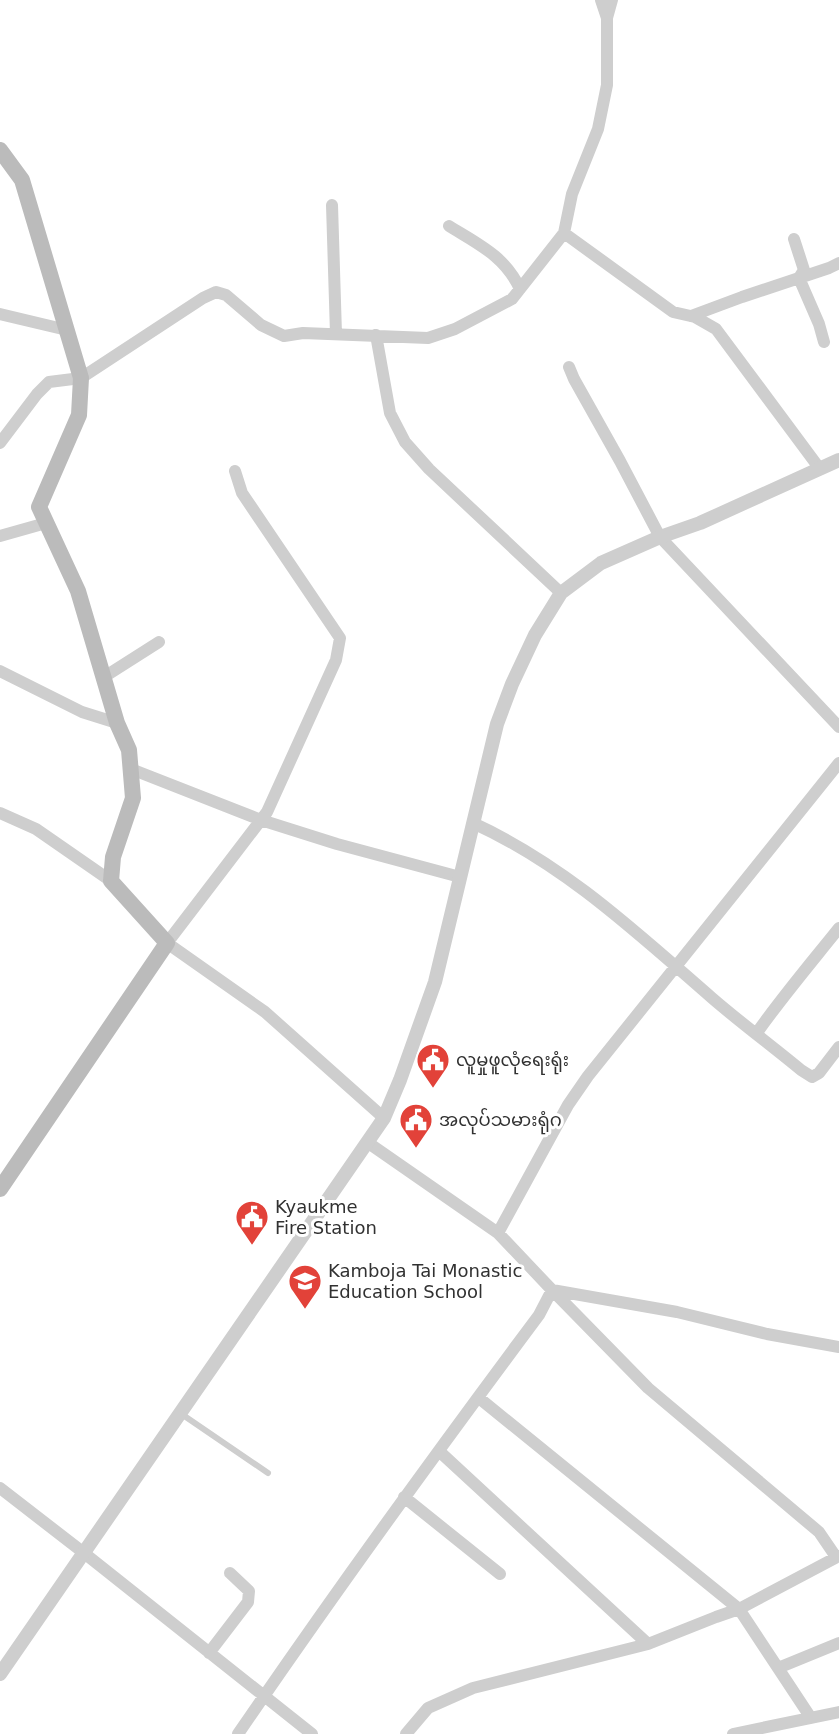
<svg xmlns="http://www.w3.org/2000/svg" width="839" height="1734" viewBox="0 0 839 1734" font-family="'DejaVu Sans','Noto Sans Myanmar',sans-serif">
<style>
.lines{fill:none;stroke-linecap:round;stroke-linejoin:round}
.service{stroke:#cecece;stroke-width:6}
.minor{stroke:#cecece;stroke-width:12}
.tertiary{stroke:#cecece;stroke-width:14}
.secondary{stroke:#bbb;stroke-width:16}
.labels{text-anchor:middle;stroke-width:6;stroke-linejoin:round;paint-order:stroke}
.poi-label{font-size:18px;fill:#313131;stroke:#fff;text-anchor:start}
</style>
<rect width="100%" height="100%" fill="#fff"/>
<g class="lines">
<path class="service" d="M180 1413 268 1473"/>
<path class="minor" d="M601 0 607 18
M332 205 336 334
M449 226C478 244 505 256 520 289
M564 233 673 312 695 317 716 329 820 469
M794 239 804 270 799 278 819 324 824 342
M0 314 67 330
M691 316 742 297 829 268 839 263
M376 335 390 413 405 442 429 469 561 593
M569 367 574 379 620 461 660 537 839 727
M0 443 37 394 49 382 81 378 203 298 216 292 226 295 261 325 284 336 303 333 428 338 455 329 512 299 564 233 572 194 598 129 607 85V18L612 0
M235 471 242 493 340 638 336 660 267 812 167 943 265 1012 384 1118
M0 536 46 523
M0 671 82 712 117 723
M104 677 159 642
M131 769 261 820 337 844 460 877
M0 813 36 829 111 881
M473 823C565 865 637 933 712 998 741 1023 772 1046 801 1070L812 1077 819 1073 839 1047
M756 1034C782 997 811 963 839 928
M367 1142 498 1233 552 1290 677 1312 767 1334 839 1347
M498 1233 568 1105 588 1076 839 763
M479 1398 739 1609 811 1718
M440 1452 648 1644
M0 1488 84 1553 312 1734
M404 1497 500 1574
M209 1653 248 1602 249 1591 230 1573
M778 1668 839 1643
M238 1734C335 1592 436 1453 539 1315L552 1290 648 1388 819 1532 836 1557
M406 1734 428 1708 473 1688 648 1644 716 1617 739 1609 839 1556
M733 1734 839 1712"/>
<path class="tertiary" d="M0 1674 384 1118 400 1080 435 982 497 724 512 684 535 635 561 593 601 563 660 537 700 523 839 460"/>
<path class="secondary" d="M0 150 22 180 81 378 79 415 39 507 78 591 117 723 129 750 133 798 113 857 111 881 167 943 0 1189"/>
</g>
<defs>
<g id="civic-pin" transform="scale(1.725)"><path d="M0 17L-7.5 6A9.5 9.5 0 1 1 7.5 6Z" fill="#e24239" stroke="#fff"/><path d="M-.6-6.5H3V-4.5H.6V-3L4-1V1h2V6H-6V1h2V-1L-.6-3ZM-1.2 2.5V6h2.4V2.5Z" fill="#fff"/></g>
<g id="school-pin" transform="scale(1.725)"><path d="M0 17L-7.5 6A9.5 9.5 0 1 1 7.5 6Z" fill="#e24239" stroke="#fff"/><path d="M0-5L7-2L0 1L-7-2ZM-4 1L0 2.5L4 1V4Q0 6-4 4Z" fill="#fff"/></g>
</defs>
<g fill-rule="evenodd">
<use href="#civic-pin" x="433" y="1060"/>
<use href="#civic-pin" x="416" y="1120"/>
<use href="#civic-pin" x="252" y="1217"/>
<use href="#school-pin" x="305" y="1281"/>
</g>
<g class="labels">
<g class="poi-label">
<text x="456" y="1066">လူမှုဖူလုံရေးရုံး</text>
<text x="439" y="1126">အလုပ်သမားရုံဂ</text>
<text x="275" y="1213">Kyaukme<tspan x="275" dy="21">Fire Station</tspan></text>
<text x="328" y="1277">Kamboja Tai Monastic<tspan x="328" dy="21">Education School</tspan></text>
</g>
</g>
</svg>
